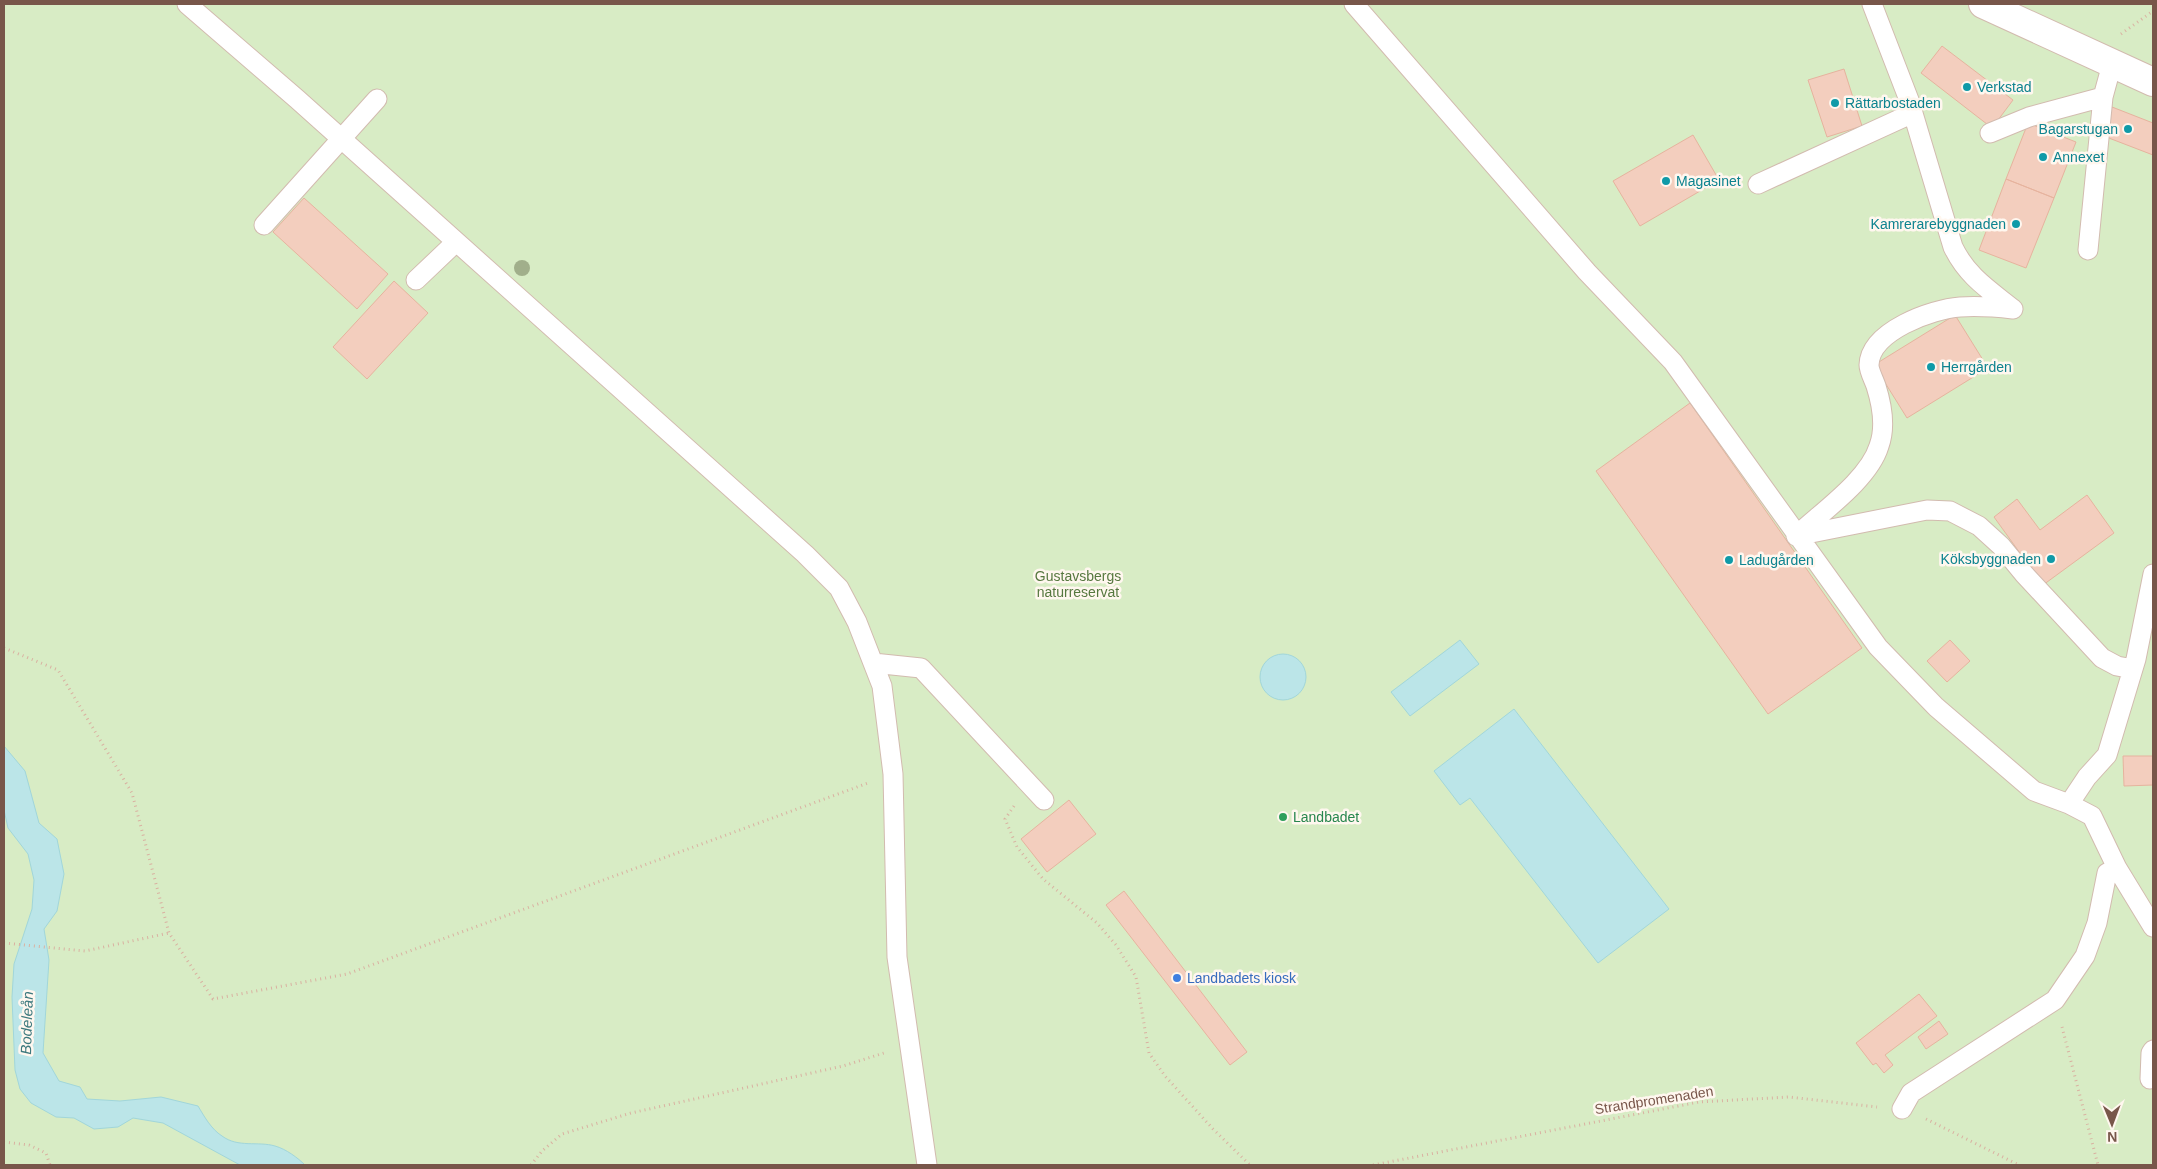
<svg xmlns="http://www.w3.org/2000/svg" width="2157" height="1169" viewBox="0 0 2157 1169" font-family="Helvetica,sans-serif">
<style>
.green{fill:#d8ecc5}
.water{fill:#bbe5e8;stroke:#a1d6da}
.building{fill:#f3cebe;stroke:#e6b39e}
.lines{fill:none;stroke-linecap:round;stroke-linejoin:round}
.lane-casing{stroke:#d2bbaf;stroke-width:21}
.street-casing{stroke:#d2bbaf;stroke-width:30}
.path{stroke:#d9b1a1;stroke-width:3;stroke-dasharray:1 4;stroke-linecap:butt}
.lane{stroke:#fff;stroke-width:19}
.street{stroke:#fff;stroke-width:28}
.tree{fill:#a1af8b}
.culture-dot{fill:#0f9aa8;stroke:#fff7ef;stroke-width:2}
.leisure-dot{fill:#2e9e5b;stroke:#fff7ef;stroke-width:2}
.shop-dot{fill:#3f7fe0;stroke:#fff7ef;stroke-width:2}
.labels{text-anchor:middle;stroke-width:5;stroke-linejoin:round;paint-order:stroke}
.culture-label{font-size:14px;fill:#0d838f;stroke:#fff7ef;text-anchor:start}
.park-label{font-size:14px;fill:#56783f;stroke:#fff7ef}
.leisure-label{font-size:14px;fill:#27864d;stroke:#fff7ef;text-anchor:start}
.shop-label{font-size:14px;fill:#366cbe;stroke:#fff7ef;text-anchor:start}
.street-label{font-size:14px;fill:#78564a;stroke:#fff7ef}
.water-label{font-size:15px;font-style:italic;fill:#3d797e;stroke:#fff7ef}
</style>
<rect width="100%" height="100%" fill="#fdf3e8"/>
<path class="green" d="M4 4H2153V1165H4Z"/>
<path class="water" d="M1460 640 1479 664 1410 716 1391 692Z
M1260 677a23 23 0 1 1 46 0a23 23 0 1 1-46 0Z
M1514 709 1669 909 1598 963 1470 798 1460 805 1434 771Z
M4 746 25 771 39 823 57 839 64 874 57 911 44 929 49 960 43 1053 59 1081 80 1087 87 1099 120 1101 161 1097 198 1106C204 1116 211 1129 222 1136 238 1148 258 1141 275 1146 286 1149 298 1158 305 1165H240L163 1123 133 1118 118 1127 94 1129 74 1118 56 1117 31 1103 20 1089 15 1070 12 997 14 964 32 909 34 880 28 854 8 828 4 810Z"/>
<path class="building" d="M1942 46 2013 100 1992 128 1921 73Z
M1844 69 1862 126 1827 137 1808 80Z
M2112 107 2153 123V155L2101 135Z
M2028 123 2076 142 2054 198 2006 179Z
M1693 135 1719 180 1640 226 1613 181Z
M2006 179 2054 198 2026 268 1979 250Z
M304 198 388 274 357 309 273 232Z
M394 281 428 313 367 379 333 347Z
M1955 315 1988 368 1907 418 1874 365Z
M1690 403 1862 648 1768 714 1596 471Z
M2087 495 2114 533 2043 585 1994 517 2017 499 2040 530Z
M1950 640 1970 661 1947 682 1927 661Z
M2123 756H2153V785L2124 786Z
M1069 800 1096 834 1047 872 1021 839Z
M1124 891 1247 1052 1230 1065 1106 905Z
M1919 994 1937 1016 1885 1055 1893 1065 1884 1073 1876 1063 1873 1065 1856 1043Z
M1939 1021 1948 1034 1926 1049 1918 1037Z"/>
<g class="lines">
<g class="lane-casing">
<path id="lane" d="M187 4 297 99 805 554 839 588 857 622 873 663 921 668 1044 800
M1354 4 1587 272 1673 362 1878 647 1936 707 2034 791 2069 804 2092 816 2117 868 2107 873 2097 923 2085 956 2055 1000 1911 1093 1902 1109
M1872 4 1909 100 1953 247C1967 276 1988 289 2013 309
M1990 133 2029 117 2103 97
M1758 184 1913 113
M264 225 377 99
M2088 250 2103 97 2112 64
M416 280 456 242
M1797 535C1823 511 1869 479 1879 446 1886 427 1882 405 1876 386 1874 380 1869 371 1869 365 1870 331 1932 309 1960 307 1977 306 1995 307 2013 309
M1796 536 1927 510 1950 511 1979 526 2001 546 2024 574 2102 658 2117 666 2133 669
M873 663 882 686 893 774 897 957 927 1165
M2069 804 2087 777 2107 755 2136 659 2153 574
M2117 868 2153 927
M2150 1079 2151 1053 2153 1050"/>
</g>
<g class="street-casing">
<path id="street" d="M1983 4 2153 82"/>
</g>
<path class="path" d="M2121 34 2153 11
M4 648 58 670 132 793 169 933 213 999 347 974 868 783
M1014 806 1005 819 1017 847 1043 879 1097 923 1116 945 1136 977 1149 1053 1165 1076 1213 1129 1250 1165
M4 943 85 951 169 933
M2062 1027 2098 1165
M1926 1119 2019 1165
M4 1142 29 1145 46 1153 50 1165
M531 1165 542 1151 562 1134 631 1113 843 1066 884 1053
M1373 1165 1699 1102 1789 1097 1877 1107"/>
<use href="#lane" class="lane"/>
<use href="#street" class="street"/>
</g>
<circle class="tree" cx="522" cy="268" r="8"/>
<g class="culture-dot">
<circle cx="1967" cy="87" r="5"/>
<circle cx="1835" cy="103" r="5"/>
<circle cx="2128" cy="129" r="5"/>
<circle cx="2043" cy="157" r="5"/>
<circle cx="1666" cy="181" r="5"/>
<circle cx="2016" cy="224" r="5"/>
<circle cx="1931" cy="367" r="5"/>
<circle cx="2051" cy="559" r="5"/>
<circle cx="1729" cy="560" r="5"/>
</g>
<circle class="leisure-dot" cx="1283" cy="817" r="5"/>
<circle class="shop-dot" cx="1177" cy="978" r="5"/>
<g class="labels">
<g class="culture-label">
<text x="1977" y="92">Verkstad</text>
<text x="1845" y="108">Rättarbostaden</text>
<text x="2118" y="134" text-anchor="end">Bagarstugan</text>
<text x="2053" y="162">Annexet</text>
<text x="1676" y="186">Magasinet</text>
<text x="2006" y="229" text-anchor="end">Kamrerarebyggnaden</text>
<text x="1941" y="372">Herrgården</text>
<text x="2041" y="564" text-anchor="end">Köksbyggnaden</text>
<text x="1739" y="565">Ladugården</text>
</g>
<g class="park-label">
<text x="1078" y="581">Gustavsbergs<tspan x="1078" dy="16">naturreservat</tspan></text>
</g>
<g class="leisure-label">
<text x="1293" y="822">Landbadet</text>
</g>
<g class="shop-label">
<text x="1187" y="983">Landbadets kiosk</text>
</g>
<g class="street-label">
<text transform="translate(1654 1100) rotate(-9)" y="5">Strandpromenaden</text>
</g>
<g class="water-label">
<text transform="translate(27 1023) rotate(-88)" y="5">Bodeleån</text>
</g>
</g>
<rect width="2157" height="1169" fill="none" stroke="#78564a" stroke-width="10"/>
<g transform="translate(2112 1124) rotate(179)" stroke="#fff7ef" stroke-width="4" paint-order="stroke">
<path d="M0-4L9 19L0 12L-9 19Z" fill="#78564a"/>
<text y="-8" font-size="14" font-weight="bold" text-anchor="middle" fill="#78564a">N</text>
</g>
</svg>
